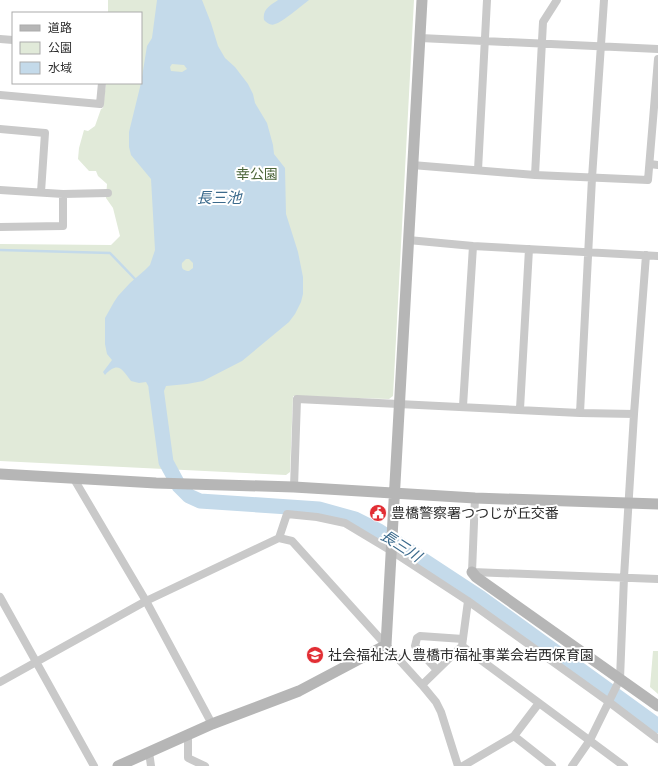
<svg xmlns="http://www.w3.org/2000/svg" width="658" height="766" viewBox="0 0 658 766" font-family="Montserrat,'Noto Sans JP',sans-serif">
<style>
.green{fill:#e1ead9}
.water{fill:#c4daea;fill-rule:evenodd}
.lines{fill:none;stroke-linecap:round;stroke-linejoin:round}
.stream{stroke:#c4daea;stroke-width:2.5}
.river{stroke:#c4daea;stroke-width:15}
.street{stroke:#c9c9c9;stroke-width:8}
.secondary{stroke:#b6b6b6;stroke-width:11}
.labels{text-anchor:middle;stroke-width:4;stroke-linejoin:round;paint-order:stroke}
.park-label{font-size:14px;fill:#4d663a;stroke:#fff}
.poi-label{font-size:14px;fill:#2c2c2c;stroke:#fff;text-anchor:start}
.water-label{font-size:15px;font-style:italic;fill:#3b6a8c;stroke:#fff}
</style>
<rect width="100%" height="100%" fill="#fff"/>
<path class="green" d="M108 0H414L393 396 389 399 293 396 290 472 286 475 0 461V244L111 245 120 236 113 208 106 198 107 184 98 176 96 171H89L78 159 79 148 84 130 88 131 95 126 101 109 103 108 106 83H141V13H108Z
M653 651H658V694L650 687Z"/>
<path class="water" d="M157 0H202L211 23 218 46 225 58 235 67 248 84 253 94 255 103 267 123 273 145 274 154 285 168 286 214 298 252 303 277V294L301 302 295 314 289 322 242 361 203 381 187 384 166 386 164 391H151L146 382 139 383 131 381C122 369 118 361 105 375L103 372 112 360 107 354 105 344V318L114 302 118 296 130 283 145 270 150 265 155 250 151 179 131 155 129 147V132L141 83 147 46 152 38ZM172 64 184 65 187 69 182 72 171 71 170 67ZM186 259H189L193 263V268L189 271C183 271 181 268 182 263Z
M278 0H309C301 6 283 22 275 24 271 26 267 23 264 20 262 9 271 5 278 0Z"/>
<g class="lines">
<path class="stream" d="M0 250 110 253 135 279"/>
<path class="river" d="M156 388 166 462 179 486 189 496 200 501 319 509 355 519 379 531 481 598 658 726"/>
<path class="street" d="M420 38 658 49
M0 39 13 40
M0 95 100 104 102 83
M0 129 45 133 41 192
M650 164 658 165
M412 165 535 175 648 180 658 59
M478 170 487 0
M535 175 543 22 557 0
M0 190 63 194 108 193
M0 227 63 226V194
M408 240 473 246 658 256
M463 406 473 246
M520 409 529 249
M580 413 592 178 604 0
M74 479 146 601 212 724
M294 487 297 399 580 413 634 414
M475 498 472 572 658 579
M279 538 287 514 317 517 345 523 390 550 468 601 609 702 658 739
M0 597 94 766
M462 646 624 766
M437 670 415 646 417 638 420 636 463 639
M0 682 146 601 279 538 292 541 422 685 436 702 441 712 458 766
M422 685 462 646 468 601
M188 735V758L205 766
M514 736 552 766
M149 752 151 766
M463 766 514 736 539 703
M572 766 590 740 620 679 624 577 634 414 646 255"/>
<path class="secondary" d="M0 474 156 483 294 487 475 498 658 504
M472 572 476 577 658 706
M118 766 212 724 299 691 386 645 422 0"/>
</g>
<defs>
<g id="civic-disc" transform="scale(0.9)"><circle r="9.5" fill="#e22e34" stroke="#fff"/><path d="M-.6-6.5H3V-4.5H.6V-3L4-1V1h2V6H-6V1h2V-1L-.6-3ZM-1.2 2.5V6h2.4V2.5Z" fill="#fff"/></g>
<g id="school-disc" transform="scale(0.9)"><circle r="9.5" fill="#e22e34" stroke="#fff"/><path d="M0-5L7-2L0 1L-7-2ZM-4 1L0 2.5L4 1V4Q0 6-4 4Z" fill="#fff"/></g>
</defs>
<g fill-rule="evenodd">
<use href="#civic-disc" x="378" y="513"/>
<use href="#school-disc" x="315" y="655"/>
</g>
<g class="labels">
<g class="park-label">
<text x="257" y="179">幸公園</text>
</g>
<g class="poi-label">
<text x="391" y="518">豊橋警察署つつじが丘交番</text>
<text x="328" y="660">社会福祉法人豊橋市福祉事業会岩西保育園</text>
</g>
<g class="water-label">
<text x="219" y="203">長三池</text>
<text transform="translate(401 546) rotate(33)" y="5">長三川</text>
</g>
</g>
<rect x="12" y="12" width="130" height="72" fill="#ffffff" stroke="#ababab"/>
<rect x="20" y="25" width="20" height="6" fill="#b6b6b6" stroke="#ababab"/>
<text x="48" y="32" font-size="12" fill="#2c2c2c">道路</text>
<rect x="20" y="42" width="20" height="12" fill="#e1ead9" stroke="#ababab"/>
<text x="48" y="52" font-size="12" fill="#2c2c2c">公園</text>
<rect x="20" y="62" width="20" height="12" fill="#c4daea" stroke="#ababab"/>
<text x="48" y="72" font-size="12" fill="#2c2c2c">水域</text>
</svg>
